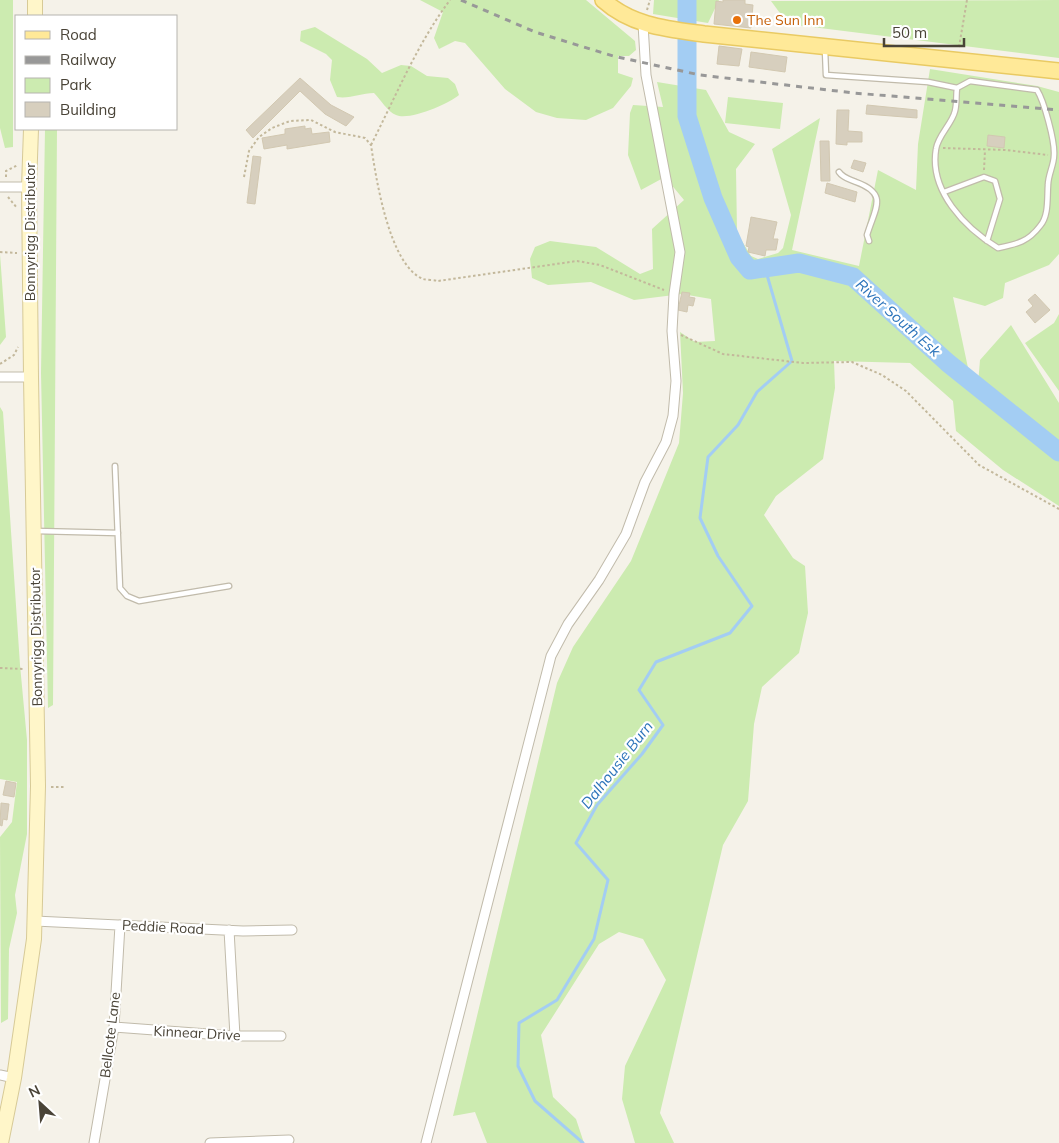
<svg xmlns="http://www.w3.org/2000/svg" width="1059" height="1143" viewBox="0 0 1059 1143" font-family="Mulish,sans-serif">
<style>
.green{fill:#ccebb0}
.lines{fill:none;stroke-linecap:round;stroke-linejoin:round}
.stream{stroke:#a3cdf3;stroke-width:3}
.river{stroke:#a3cdf3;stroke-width:19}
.building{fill:#d7cfbe;stroke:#d2c8b1}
.lane-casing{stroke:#c1bbab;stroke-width:7}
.street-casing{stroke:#c1bbab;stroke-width:11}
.secondary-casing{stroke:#d7ca97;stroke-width:16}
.primary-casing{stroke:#e9ca63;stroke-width:18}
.path{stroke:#c3b89b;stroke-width:2;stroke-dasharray:2.5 2.5;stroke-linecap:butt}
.lane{stroke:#fff;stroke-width:4.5}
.street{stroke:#fff;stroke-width:9}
.secondary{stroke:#fff6c9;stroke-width:14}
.primary{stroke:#ffe998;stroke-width:15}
.rail{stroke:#989898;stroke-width:3;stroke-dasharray:6 6;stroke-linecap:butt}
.food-dot{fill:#e8710a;stroke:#fff;stroke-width:2}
.labels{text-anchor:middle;stroke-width:4.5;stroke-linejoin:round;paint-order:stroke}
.food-label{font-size:14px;fill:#c56008;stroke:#fff;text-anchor:start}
.street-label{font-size:14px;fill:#494337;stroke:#fff}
.water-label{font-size:15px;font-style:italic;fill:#2b73ba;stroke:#fff}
</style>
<rect width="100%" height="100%" fill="#f5f2e9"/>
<path class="green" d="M0 0H13V147L5 148 0 128Z
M420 0H586L635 41 636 50 629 56H618V73L633 78 631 86 613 108 586 120 557 118 536 112 505 89 465 43 455 41 439 49 434 38 443 12Z
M654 0H719L708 23 653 14Z
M1059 0V58L788 24 771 1Z
M315 27 367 59 382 73 401 65 411 66 427 76 448 78 455 84 459 95C449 104 409 121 396 115 388 112 380 99 374 93 361 93 350 99 337 97L330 80 332 60 326 54 300 41 301 31Z
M930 69 1037 86 1059 92V254L1049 265 1005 283 1003 298 985 306 953 297 971 382 1059 454V506L1003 470 956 431 953 401 910 363 834 361 835 388 823 459 776 496 764 515 793 558 805 566 808 613 799 653 762 687 754 724 748 801 723 845 660 1113 674 1143H635L622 1099 625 1066 666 980 643 939 619 932 599 944 541 1035 553 1097 576 1119 584 1143H487L475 1112 453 1116 557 683 573 647 631 561 679 443 683 393 680 332 695 342 715 341 711 299 682 294 634 300 591 282 548 285 532 278 530 259 535 247 550 241 596 247 640 274 653 269 652 229 684 200 665 177 641 190 628 155 630 113 633 105 663 107 657 82 706 90 729 132 755 144 736 169 737 233 751 256 758 259 778 253 783 248 791 215 772 149 820 118 792 250 859 266 878 170 916 190 918 144Z
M728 97 783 103 780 129 725 123Z
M45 129H57L53 705 48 708 41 373Z
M0 254 6 337 0 345Z
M1059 314V391L1025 343 1054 323Z
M1011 325 1059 403V444L978 384 980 360Z
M0 407 3 412 20 665 27 740V834L15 895 17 913 9 949 8 1019 1 1023 0 837 12 822 17 782 0 779Z"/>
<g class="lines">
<path class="stream" d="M583 1143 535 1101 518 1066 519 1023 557 1000 594 939 608 880 576 843 597 805 642 754 663 725 639 690 656 662 730 633 752 606 718 556 700 518 708 457 738 425 757 392 792 361 765 268"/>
<path class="river" d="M687 0V116L713 198 739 257 750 270 799 263 853 277 948 363 1059 452"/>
</g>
<path class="building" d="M723 0H745V4L753 5 751 28 714 24 716 1 723 2Z
M719 46 742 49 739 66 717 64Z
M751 52 787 57 785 72 749 67Z
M300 78 331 105 354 117 346 126 325 114 300 91 253 138 246 130Z
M867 105 917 110V118L866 114Z
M837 110H849L848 131 862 132V142H847V145L836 144Z
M305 126V129L311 128 312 134 329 132 330 142 287 149V145L264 149 262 138 285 134V129Z
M988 135 1005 137 1004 148 987 146Z
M820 141H829L830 181H821Z
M253 156 261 157 255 204 247 203Z
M854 160 866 163 863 172 851 168Z
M827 183 857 192 855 202 825 193Z
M751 217 777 222 773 239H778L776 250H766L765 256 748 252 749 247 746 246Z
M682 292 690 293 689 297 695 298 693 306 688 305 687 312 678 310Z
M1035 294 1050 310 1035 323 1026 312 1033 306 1028 300Z
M6 781 16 783 14 797 3 795Z
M1 803 9 804 7 820 3 819 2 826 0 825Z"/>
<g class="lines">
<g class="lane-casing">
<path id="lane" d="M825 50 826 75 928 82 957 88 970 81 1037 90C1044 101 1055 141 1054 155 1054 165 1048 175 1048 185 1047 198 1049 216 1040 226 1028 242 1017 244 998 248 965 228 929 191 936 149 938 135 952 124 955 111 957 103 956 95 957 88
M839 172C843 178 849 179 856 182 889 194 875 208 867 235L869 241
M944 192 984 177 995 181 1000 199 987 241
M115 466 120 588 127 596 139 601 229 586
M36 531 118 533"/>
</g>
<g class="street-casing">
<path id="street" d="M0 187H29
M0 377H31
M35 921 243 931 292 930
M229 930 235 1036
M114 1027 235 1036H281
M0 1075 14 1078
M94 1143 114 1027 120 925
M210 1143 289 1140
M426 1143 551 656 568 624 599 580 626 534 645 482 666 442 673 416 676 381 672 331 674 294 680 252 646 75 643 24"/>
</g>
<g class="secondary-casing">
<path id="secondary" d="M35 16V0
M1 1143 14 1078 34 939 38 786 31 377 29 187 31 129"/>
</g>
<g class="primary-casing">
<path id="primary" d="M603 0C632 26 667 29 704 34L1059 71"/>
</g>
<path class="path" d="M647 10 650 0
M959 47 967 0
M371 145C396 96 417 44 450 0
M943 148 1006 150 1048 155
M984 170 985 150
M6 177V171L18 165
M244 177 249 151 259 137 272 128 290 121 311 120 335 132 365 138 371 145C376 178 389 265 423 279 427 280 434 280 438 281L577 261 600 265 664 290
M8 197 17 208
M0 252 17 253
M681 335 723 354 803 363 852 362 882 375 906 391 979 465 1059 509
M0 364 14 355 18 347
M0 668 24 669
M51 787H66"/>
<use href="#lane" class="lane"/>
<use href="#street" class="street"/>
<use href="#secondary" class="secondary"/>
<use href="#primary" class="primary"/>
<path class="rail" d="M461 0 535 32 613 56 700 75 854 93 1059 110"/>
</g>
<circle class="food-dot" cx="737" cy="20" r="5"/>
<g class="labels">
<g class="food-label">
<text x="747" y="25">The Sun Inn</text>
</g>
<g class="street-label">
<text transform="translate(30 232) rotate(-90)" y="5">Bonnyrigg Distributor</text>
<text transform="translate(36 637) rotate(-91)" y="5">Bonnyrigg Distributor</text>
<text transform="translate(163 927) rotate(3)" y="5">Peddie Road</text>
<text transform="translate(197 1033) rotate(3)" y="5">Kinnear Drive</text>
<text transform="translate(110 1035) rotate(-83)" y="5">Bellcote Lane</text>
</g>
<g class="water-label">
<text transform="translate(898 318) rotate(42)" y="5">River South Esk</text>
<text transform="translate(617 765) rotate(-52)" y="5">Dalhousie Burn</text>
</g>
</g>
<rect x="15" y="15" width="162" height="115" fill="#ffffff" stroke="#b6b4af"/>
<rect x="25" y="31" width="25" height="8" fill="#ffe998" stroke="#b6b4af"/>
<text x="60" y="40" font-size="15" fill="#494337">Road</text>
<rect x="25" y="56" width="25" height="8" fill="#989898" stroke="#b6b4af"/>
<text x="60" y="65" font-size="15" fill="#494337">Railway</text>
<rect x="25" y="78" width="25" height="15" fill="#ccebb0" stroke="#b6b4af"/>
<text x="60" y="90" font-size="15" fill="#494337">Park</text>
<rect x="25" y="102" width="25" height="15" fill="#d7cfbe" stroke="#b6b4af"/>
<text x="60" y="115" font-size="15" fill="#494337">Building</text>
<g transform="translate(40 1103) rotate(334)" stroke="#ffffff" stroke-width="4" paint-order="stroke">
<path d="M0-4L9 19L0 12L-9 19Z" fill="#494337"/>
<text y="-8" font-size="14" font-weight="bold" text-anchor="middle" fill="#494337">N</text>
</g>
<path d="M884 38v8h80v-8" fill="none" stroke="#494337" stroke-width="2.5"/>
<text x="892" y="38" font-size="15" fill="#494337" stroke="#ffffff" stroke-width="4" paint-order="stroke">50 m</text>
</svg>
